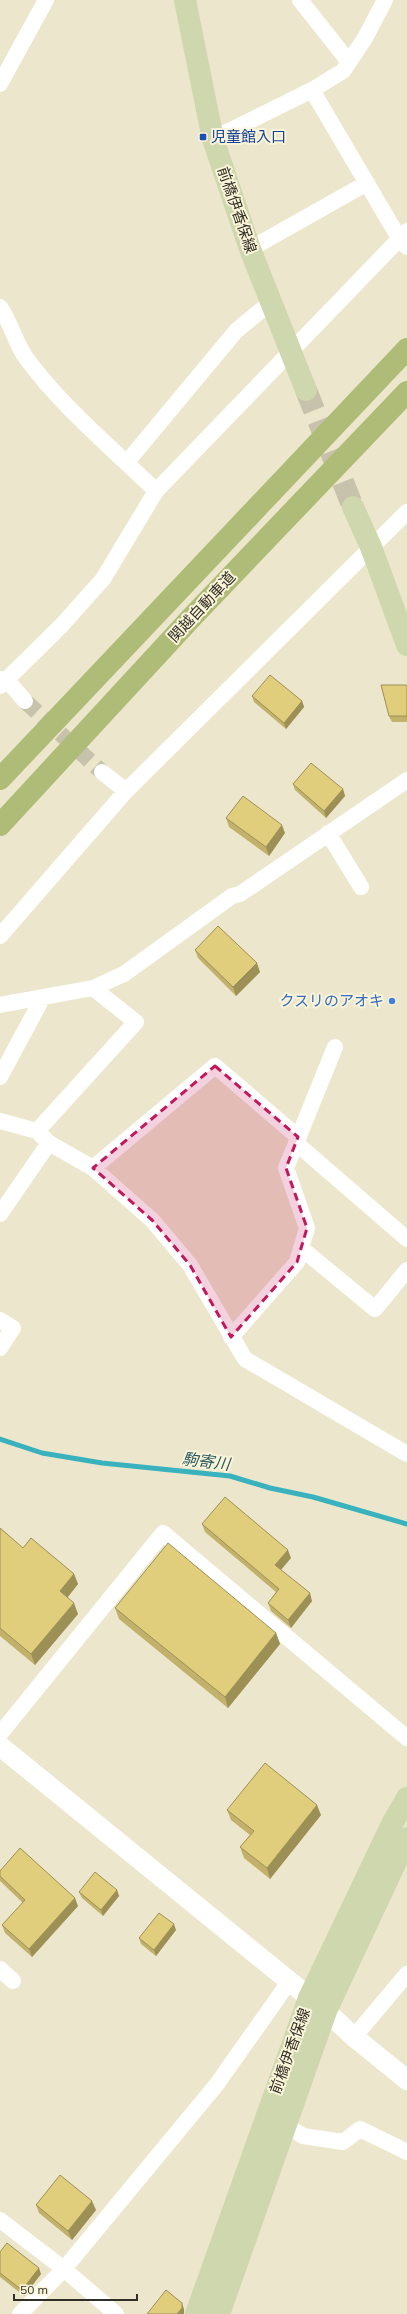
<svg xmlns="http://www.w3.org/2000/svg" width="407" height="2314" font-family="Mulish,'Noto Sans JP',sans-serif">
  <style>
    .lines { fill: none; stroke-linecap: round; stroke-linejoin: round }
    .stream { stroke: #39b2bd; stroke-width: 5 }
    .minor-tunnel { stroke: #c7c2ab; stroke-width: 16; stroke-dasharray: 16 8; stroke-linecap: butt }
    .primary-tunnel { stroke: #c7c2ab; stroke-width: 22; stroke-dasharray: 22 11; stroke-linecap: butt }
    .minor { stroke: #fff; stroke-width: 16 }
    .tertiary { stroke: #fff; stroke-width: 20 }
    .primary { stroke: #ced7ad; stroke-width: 22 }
    .motorway { stroke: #aebc77; stroke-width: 22 }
    .wall { fill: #c1b16b }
    .shaded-wall { fill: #9d9057 }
    .building { fill: #e0ce7c; stroke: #9d9057 }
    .marked { fill: #c2185b; fill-opacity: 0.2; stroke: #c2185b; stroke-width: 3; stroke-dasharray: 8 5; stroke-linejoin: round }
    .transit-dot { fill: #1a4fb4; stroke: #faf4d9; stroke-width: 1.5 }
    .shop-dot { fill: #3f7fe0; stroke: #faf4d9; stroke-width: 1.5 }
    .labels { text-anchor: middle; stroke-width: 4; stroke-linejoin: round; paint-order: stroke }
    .transit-label { font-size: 15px; fill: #164399; stroke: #faf4d9; text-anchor: start }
    .street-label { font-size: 15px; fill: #312f25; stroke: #faf4d9 }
    .shop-label { font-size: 15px; fill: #366cbe; stroke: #faf4d9; text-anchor: end }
    .water-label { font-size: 16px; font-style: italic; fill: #295a5f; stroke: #faf4d9 }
  </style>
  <rect width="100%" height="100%" fill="#ece7cc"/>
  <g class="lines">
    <!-- stream -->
    <path class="stream" d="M0,1439L42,1453L102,1463L230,1476L270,1488L313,1497L407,1524"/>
    <!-- minor-tunnel -->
    <path class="minor-tunnel" d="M25,701L102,772"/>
    <!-- primary-tunnel -->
    <path class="primary-tunnel" d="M306,390L353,507"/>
    <!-- minor -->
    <path class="minor" d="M300,0L349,62
      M0,84L46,0
      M312,90L399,238L407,247
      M213,139L312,90L343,71L365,38L385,0
      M250,249L367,183
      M0,307C11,323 15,342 26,358C63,408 112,448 156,491
      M127,462L236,331L271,302
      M0,679H6L25,701
      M0,686L61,626L103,579L156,491L407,231
      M102,772L126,791
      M328,833L361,887
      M0,936L126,791L407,512
      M0,1005L93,988L124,974L232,896L240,894L407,780
      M0,1077L42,999
      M0,1121L37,1131L49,1143L93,1168L152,1220L190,1265L245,1359L407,1454
      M37,1131L136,1022L93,988
      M296,1143L407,1239
      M93,1168L215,1066L298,1137
      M0,1214L49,1143
      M301,1248L375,1309L407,1270
      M0,1320L13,1328L0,1348
      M231,1337L297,1262L307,1228L286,1168L335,1047
      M0,1734L163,1533L407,1738
      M0,1969L13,1981
      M354,2037L407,1974
      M286,2125L303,2136L343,2142L360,2129L407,2152
      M0,2220L64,2269L217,2084L289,1982
      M20,2314L64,2269L116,2314"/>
    <!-- tertiary -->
    <path class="tertiary" d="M0,1746L326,2011L354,2037L407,2080"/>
    <!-- primary -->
    <path class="primary" d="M185,0L213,139L250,249L306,390
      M353,507L371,547L407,645
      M196,2314L309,1998L393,1822L407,1798
      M219,2314L326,2011L407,1838"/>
    <!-- motorway -->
    <path class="motorway" d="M0,779L407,349
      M0,825L193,616L407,392"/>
  </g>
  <!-- wall -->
  <path class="wall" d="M407,686V722H392L389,716Z
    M252,696L302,701L304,707L286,729L254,702Z
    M293,784L343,789L345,796L326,818L295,790Z
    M226,818L285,833L269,856L229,827Z
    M195,950L260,972L236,996L198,958Z
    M202,1524L291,1558L281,1570L312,1601L291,1628L271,1611L268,1603L276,1592L205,1532Z
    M0,1528L23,1548L74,1574L78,1584L67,1598L78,1614L35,1665L0,1636Z
    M115,1608L276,1633L280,1644L228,1708L119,1619Z
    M227,1810L321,1815L270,1879L244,1858L240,1847L250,1835L231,1820Z
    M0,1871L78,1906L32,1957L5,1933L2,1925L23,1903L0,1881Z
    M117,1890L119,1896L103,1916L82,1898L79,1892Z
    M176,1930L156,1956L141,1944L139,1938Z
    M36,2205L96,2210L72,2240L39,2213Z
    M0,2252L41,2274L24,2296L0,2277Z"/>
  <!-- shaded-wall -->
  <path class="shaded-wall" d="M302,701L304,707L286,729L284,723Z
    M343,789L345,796L326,818L324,811Z
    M282,825L285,833L269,856L266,847Z
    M257,963L260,972L236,996L233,987Z
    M288,1550L291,1558L278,1573L275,1565Z
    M74,1574L78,1584L64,1602L60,1591Z
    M310,1593L312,1601L291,1628L288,1620Z
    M74,1603L78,1614L35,1665L31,1654Z
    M276,1633L280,1644L228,1708L225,1697Z
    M317,1805L321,1815L270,1879L267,1868Z
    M117,1890L119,1896L103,1916L101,1910Z
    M75,1898L78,1906L32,1957L29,1949Z
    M174,1924L176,1930L156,1956L154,1950Z
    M92,2201L96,2210L72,2240L68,2231Z
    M39,2268L41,2274L24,2296L22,2290Z
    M182,2303L184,2309V2314H177Z"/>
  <!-- building -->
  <path class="building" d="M270,675L302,701L284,723L252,696Z
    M381,685H406L407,686V716H389Z
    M311,763L343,789L324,811L293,784Z
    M243,796L282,825L266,847L226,818Z
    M218,926L257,963L233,987L195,950Z
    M225,1497L288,1550L275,1565L310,1593L288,1620L268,1603L279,1589L202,1524Z
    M0,1528L23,1548L31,1538L74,1574L60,1591L74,1603L31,1654L0,1628Z
    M168,1543L276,1633L225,1697L115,1608Z
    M265,1763L317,1805L267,1868L240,1847L254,1831L227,1810Z
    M20,1848L75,1898L29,1949L2,1925L25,1900L0,1876V1871Z
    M95,1872L117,1890L101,1910L79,1892Z
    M159,1913L174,1924L154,1950L139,1938Z
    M60,2175L92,2201L68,2231L36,2205Z
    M7,2243L39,2268L22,2290L0,2273V2252Z
    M166,2290L182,2303V2308L177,2314H147Z"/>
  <!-- marked area -->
  <path class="marked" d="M215,1066L298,1137L286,1168L307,1228L297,1262L231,1337L190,1265L152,1220L93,1168Z"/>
  <!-- markers -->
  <rect class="transit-dot" x="199" y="133" width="8" height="8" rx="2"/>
  <circle class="shop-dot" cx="392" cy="1001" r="4"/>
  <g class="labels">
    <!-- transit labels -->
    <g class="transit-label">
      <text x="211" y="142">児童館入口</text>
    </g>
    <!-- street labels -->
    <g class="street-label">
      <text transform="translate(237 210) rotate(71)" y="5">前橋伊香保線</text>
      <text transform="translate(202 607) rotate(-47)" y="5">関越自動車道</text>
      <text transform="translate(290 2051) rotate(-70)" y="5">前橋伊香保線</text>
    </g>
    <!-- shop labels -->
    <g class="shop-label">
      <text x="384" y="1006">クスリのアオキ</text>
    </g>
    <!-- water labels -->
    <g class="water-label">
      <text transform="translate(206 1461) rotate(7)" y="6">駒寄川</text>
    </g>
  </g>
  <!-- scale -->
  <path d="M14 2294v6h123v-6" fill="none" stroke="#312f25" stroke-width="2"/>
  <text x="20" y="2294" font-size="12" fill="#312f25" stroke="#faf4d9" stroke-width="3" paint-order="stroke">50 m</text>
</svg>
